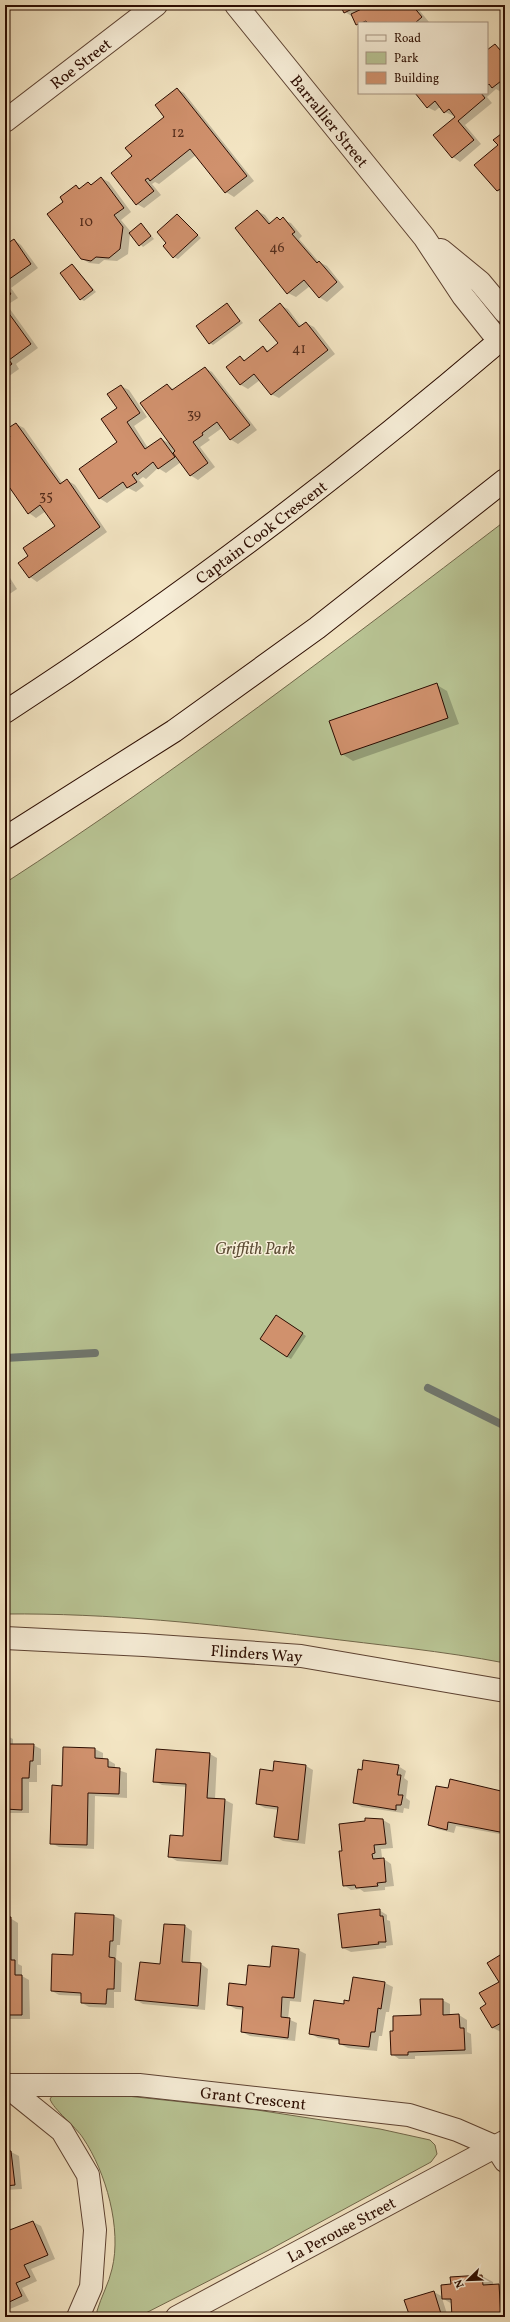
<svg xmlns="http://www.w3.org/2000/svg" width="510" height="2322" font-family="Vollkorn,serif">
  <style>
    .green { fill: #b9c595; stroke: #72684b }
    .shadow { fill: #0003; fill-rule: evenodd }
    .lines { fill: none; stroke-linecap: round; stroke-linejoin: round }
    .stream { stroke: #6f776f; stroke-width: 8 }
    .building { fill: #d0916d; stroke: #2b0c01 }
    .minor-casing { stroke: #5d4232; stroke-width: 24 }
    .tertiary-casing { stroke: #5d4232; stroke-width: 24 }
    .secondary-casing { stroke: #2b0c01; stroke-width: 24 }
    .minor { stroke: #f7eed8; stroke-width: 22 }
    .tertiary { stroke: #f7eed8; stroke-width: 22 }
    .secondary { stroke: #f7eed8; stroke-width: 22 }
    .labels { text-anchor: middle; stroke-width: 3; stroke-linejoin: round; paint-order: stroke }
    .number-label { font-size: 14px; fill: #542d1c }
    .street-label { font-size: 16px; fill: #2b0c01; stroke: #f7eed8 }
    .park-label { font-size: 16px; font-style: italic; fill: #5d4d35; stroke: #f7eed8 }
  </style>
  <rect width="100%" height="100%" fill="#f3e5c3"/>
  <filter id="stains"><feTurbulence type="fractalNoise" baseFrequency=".005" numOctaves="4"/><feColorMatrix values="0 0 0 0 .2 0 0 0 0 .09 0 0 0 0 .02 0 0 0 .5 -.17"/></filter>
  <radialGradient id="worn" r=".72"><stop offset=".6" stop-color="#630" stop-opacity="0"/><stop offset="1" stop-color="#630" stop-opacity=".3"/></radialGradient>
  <!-- green -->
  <path class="green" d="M505,521V1663C443,1651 379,1645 316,1637C212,1624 109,1613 5,1614V883C178,771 341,646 505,521Z
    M52,2096H127L257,2110L380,2129L430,2140L435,2145L437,2154L431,2162L269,2250L138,2317H97V2311C101,2297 109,2283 112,2269C122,2229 106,2172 83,2138C76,2127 53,2109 50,2099Z"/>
  <!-- shadow -->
  <path class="shadow" d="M342,5H415L429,22L359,23V26L353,17L345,12Z
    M495,45L505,52V88L501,92L496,89L487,97L492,103L465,125L481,144L460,162L453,157L456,117L445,112L440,107L435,111L427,107L416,93H487V51Z
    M177,89L184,93L254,181L234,197L226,192L196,155L159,184L155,182L152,184L161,195L144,208L137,204L133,157L166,117Z
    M505,132V195L497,190L499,145Z
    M101,178L109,182L131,212L121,220L131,232L141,224L154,239L143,247L130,233L128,254L117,261L104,260L99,264L89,263L81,258L65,202L76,186L81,189L89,183L92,185Z
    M257,211L265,215L271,223L277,218L291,223L302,236L299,239L319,262L327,266L344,287L327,302L319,297L310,286L296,297L288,293Z
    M177,215L201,238L178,259L174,257L168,243Z
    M14,240L21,245L38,268L11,288L18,298L7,305L38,348L16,364L19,369L5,379V246Z
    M73,265L96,292L84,301L81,299Z
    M227,305L243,323L213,345L210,343Z
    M280,305L288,309L301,326L306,323L314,327L335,354L279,398L271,394L260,380L248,389L241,385L228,368L241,357L246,361L263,347L269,351L279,344Z
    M205,368L212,372L257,430L238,444L230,439L222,428L208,438L210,440L200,447L215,467L198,480L190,475L181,462L166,473L158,468L146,479L143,477L139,480L144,486L136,492L128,488L107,503L99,498L119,442L121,386L129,390L147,417L134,426L148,448L161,439L173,445L167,385L175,390ZM173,446L177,451L175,452L172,447Z
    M16,424L24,428L63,484L67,480L75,485L107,532L37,582L30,577V556L56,526L46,511L36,518L29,513L5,479V439L8,440L11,438Z
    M5,570L17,589L5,597Z
    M437,685L447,691L459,724L353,761L342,754Z
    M280,1318L306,1336L291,1359L287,1357Z
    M5,1735L13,1739V1745H33L41,1749V1765H37V1782H29V1813H5Z
    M64,1748L95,1749L103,1753V1759L108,1760L115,1764V1769L127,1773V1798L95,1796L94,1849L59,1847L51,1843L63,1787Z
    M210,1754L217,1758L215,1799L225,1800L233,1804L228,1865L177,1861L170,1857L184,1837L187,1787L162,1785L155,1781Z
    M306,1766L313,1770L305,1844L283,1841L275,1837L279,1810L265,1808L257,1804L274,1772Z
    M398,1766L406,1771L404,1778L408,1781L406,1798L410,1801L409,1809L404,1808L403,1813L362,1807L355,1803Z
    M451,1780L505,1794V1835L456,1826L454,1833L437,1829L429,1825L449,1790Z
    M383,1820L390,1824L393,1848L381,1849L382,1857L380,1860L384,1859L391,1864L394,1886L385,1887V1890L364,1892L360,1889L351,1890L344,1885L343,1852Z
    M379,1910L387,1915V1920L390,1921L393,1945L386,1946V1948L351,1952L343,1948Z
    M76,1914L114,1916L122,1920L120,1945H117L116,1959L122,1963L121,1992H114V2008L89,2007L82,2003V1996L59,1995L52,1991L74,1956Z
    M5,1918H10L18,1923V1964L22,1966V1976L29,1980L30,2019H5Z
    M185,1926L192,1931L190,1963L201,1964L208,1969L205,2010L143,2004L136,2000Z
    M298,1950L306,1954L301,2002L290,2001L288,2019L297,2023L295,2041L250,2036L242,2032L244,2010L236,2009L228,2005L271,1968Z
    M505,1953V2029L501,2032L493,2028L482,2008L487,2005L500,1982Z
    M354,1978L385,1983L393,1987L389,2012H386L382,2036H379L377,2051L348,2048L340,2044V2041L318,2038L310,2033L350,2002Z
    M442,2000L450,2004V2015H459L467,2020V2032L471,2034L472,2054L415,2056V2059H399L392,2054L422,2016Z
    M5,2152H11L19,2156L22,2189L5,2190Z
    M33,2222L41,2226L55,2259L31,2269L37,2281L22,2288L29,2301L5,2311V2231Z
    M482,2276L493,2282V2285H499L505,2288V2317H453L452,2304L442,2298L448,2317H411L434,2292L443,2297L452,2285Z"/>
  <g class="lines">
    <!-- stream -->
    <path class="stream" d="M5,1358L95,1353
      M428,1388L505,1426"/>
  </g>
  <!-- building -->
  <path class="building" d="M340,5H360L344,13Z
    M370,5H412L422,17L415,23H368L366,21L356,25L351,14Z
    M495,44L505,56V78L492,88L489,84L487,86V50Z
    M177,88L247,176L225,193L190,149L150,181L148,178L145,180L154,191L136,205L111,173L132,156L125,148L164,117L155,105Z
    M415,93H481L485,98L458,121L474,140L452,158L433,135L455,117L449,109L444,113L435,101L427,108Z
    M505,131V186L497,191L474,165L498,145L493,140Z
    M101,177L124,208L114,215L123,227L120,249L109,258L96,257L91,261L81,259L47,214L63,202L60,197L76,185L79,189L88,182L91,185Z
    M257,210L269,224L277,217L280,220L283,217L295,232L292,234L317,263L319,261L337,282L319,298L304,280L287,294L235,228Z
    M177,214L198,235L173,258L163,246L166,243L157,232Z
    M141,223L151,236L139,246L129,233Z
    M14,239L31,264L5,282V245Z
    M72,264L93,290L80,300L60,273Z
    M5,286L11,294L5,297Z
    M227,303L240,321L209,344L196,326Z
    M280,303L299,327L306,322L328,350L271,395L254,374L240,385L226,367L240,356L244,361L263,346L267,352L278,343L259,320Z
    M5,308L31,344L9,360L12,364L5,369Z
    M205,367L250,425L230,440L217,422L202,433L203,435L193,442L208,463L190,476L173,453L175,451L140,403L167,384L172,390Z
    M121,385L140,413L127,422L145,449L161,438L175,457L158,469L153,462L137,475L136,472L132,475L137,482L127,488L123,482L99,499L79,469L117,442L101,419L117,408L107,394Z
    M16,423L60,484L67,479L100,527L29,578L18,563L28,556L23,548L55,526L40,505L28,514L5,481V439L6,440L10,437L5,430Z
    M5,577L10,584L5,588Z
    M437,683L448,718L341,755L329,721Z
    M276,1315L303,1333L287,1357L260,1339Z
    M5,1734L6,1744H34L33,1761H30L29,1778H22V1810L5,1809Z
    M63,1747L95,1748V1758L108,1759V1767L120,1768L119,1794L88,1793L87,1845L50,1844L52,1785L62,1786Z
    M156,1749L210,1753L207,1798L225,1799L221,1861L168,1857L170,1835L183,1836L186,1784L153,1782Z
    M363,1760L399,1765L397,1775H401L398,1795H403L401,1805H396V1810L353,1803L358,1769L362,1770Z
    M274,1761L306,1765L298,1840L274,1837L278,1807L256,1804L260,1769L273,1771Z
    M450,1779L501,1791V1796H505V1833L448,1822L447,1830L428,1825L436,1786L448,1788Z
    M365,1818L383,1819L386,1844L374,1845L375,1853L372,1854L373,1859L384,1858L386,1882L377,1883L378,1886L356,1888L355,1885L343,1886L339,1851H342L339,1824L365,1821Z
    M380,1909V1916H383L386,1942H378L379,1944L342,1948L338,1914Z
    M75,1913L114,1915L113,1941H110L109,1957L115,1958L114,1989H107L106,2004L81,2003V1993L51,1991L52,1954L73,1955Z
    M5,1917H11V1960H15V1975H22V2015H5Z
    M164,1924L185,1925L182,1962L201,1963L198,2006L135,2000L140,1962L160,1964Z
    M272,1946L299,1949L294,1998L282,1997L281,2017L290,2018L288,2038L241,2032L243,2007L227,2005L229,1983L246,1985L248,1965L270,1967Z
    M505,1952V2021L492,2028L480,2008L486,2004L479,1993L499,1982L487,1963Z
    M353,1977L385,1982L381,2009L378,2008L375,2032H371L369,2047L339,2044V2039L309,2034L314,2000L344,2004V2000L349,2001Z
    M420,1999H443V2015L459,2014L460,2028H464L465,2050L408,2052V2055H391L390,2031H393V2016L421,2015Z
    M5,2151H11L15,2185L5,2186Z
    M33,2221L48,2255L24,2265L30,2277L16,2283L22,2296L5,2304V2228L7,2231Z
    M482,2275L483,2285L499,2284L501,2317H452L451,2299H442L441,2285L451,2284L450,2277Z
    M434,2291L442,2317H410L404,2300Z"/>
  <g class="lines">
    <defs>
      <g id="minor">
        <path id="s1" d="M236,5L424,237L463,296L499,341"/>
        <path id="s2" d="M5,121L156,5"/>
        <path d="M441,250L480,282L505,312"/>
        <path id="s3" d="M5,2085H139L409,2115L457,2130L496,2147L505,2161"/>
        <path d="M5,2085L62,2131L88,2175L95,2230L91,2287L78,2317"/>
        <path id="s4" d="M177,2317L504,2142"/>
      </g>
      <g id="tertiary">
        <path id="s5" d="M5,1638L144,1645L301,1656L505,1691"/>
      </g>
      <g id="secondary">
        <path id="s6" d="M5,712C180,599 347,471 505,336"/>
        <path d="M5,838L174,731L317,628L505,480"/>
      </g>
    </defs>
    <!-- minor casing -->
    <use href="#minor" class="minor-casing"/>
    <!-- tertiary casing -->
    <use href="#tertiary" class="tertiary-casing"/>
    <!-- secondary casing -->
    <use href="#secondary" class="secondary-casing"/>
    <!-- minor -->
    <use href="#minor" class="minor"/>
    <!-- tertiary -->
    <use href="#tertiary" class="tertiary"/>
    <!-- secondary -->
    <use href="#secondary" class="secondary"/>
  </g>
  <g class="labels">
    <!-- number labels -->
    <g class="number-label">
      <text x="178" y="137">12</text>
      <text x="86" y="226">10</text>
      <text x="277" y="252">46</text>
      <text x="299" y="353">41</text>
      <text x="194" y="418">39</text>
      <text x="46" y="500">35</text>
    </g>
    <!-- street labels -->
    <g class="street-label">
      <text dy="6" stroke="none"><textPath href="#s2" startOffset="95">Roe Street</textPath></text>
      <text dy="6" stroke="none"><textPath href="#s1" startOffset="149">Barrallier Street</textPath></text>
      <text dy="6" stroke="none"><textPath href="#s6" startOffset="313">Captain Cook Crescent</textPath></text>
      <text dy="6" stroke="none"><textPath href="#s5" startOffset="252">Flinders Way</textPath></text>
      <text dy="6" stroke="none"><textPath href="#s3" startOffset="249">Grant Crescent</textPath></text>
      <text dy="6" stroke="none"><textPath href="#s4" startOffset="186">La Perouse Street</textPath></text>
    </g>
    <!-- park labels -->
    <g class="park-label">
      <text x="255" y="1254">Griffith Park</text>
    </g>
  </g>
  <!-- margin -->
  <rect width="510" height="2322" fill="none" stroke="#f3e5c3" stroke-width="20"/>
  <rect x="6" y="6" width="498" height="2310" fill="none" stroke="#2b0c01" stroke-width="2"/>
  <rect x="10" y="10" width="490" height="2302" fill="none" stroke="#2b0c01"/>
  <!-- legend -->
  <rect x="358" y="22" width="130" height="72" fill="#f7eed8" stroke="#a59482"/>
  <rect x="366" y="35" width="20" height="6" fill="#f7eed8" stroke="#a59482"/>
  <text x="394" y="42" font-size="12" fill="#2b0c01">Road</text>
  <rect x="366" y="52" width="20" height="12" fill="#b9c595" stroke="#a59482"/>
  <text x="394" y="62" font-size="12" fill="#2b0c01">Park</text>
  <rect x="366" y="72" width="20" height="12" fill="#d0916d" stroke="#a59482"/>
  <text x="394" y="82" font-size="12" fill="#2b0c01">Building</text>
  <!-- north arrow -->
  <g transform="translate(468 2280) rotate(247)" stroke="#f7eed8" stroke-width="3" paint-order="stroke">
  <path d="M0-3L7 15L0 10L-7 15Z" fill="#2b0c01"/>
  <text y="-6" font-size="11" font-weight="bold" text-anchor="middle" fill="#2b0c01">N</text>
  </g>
  <rect width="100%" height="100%" filter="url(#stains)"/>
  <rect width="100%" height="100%" fill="url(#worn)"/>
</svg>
